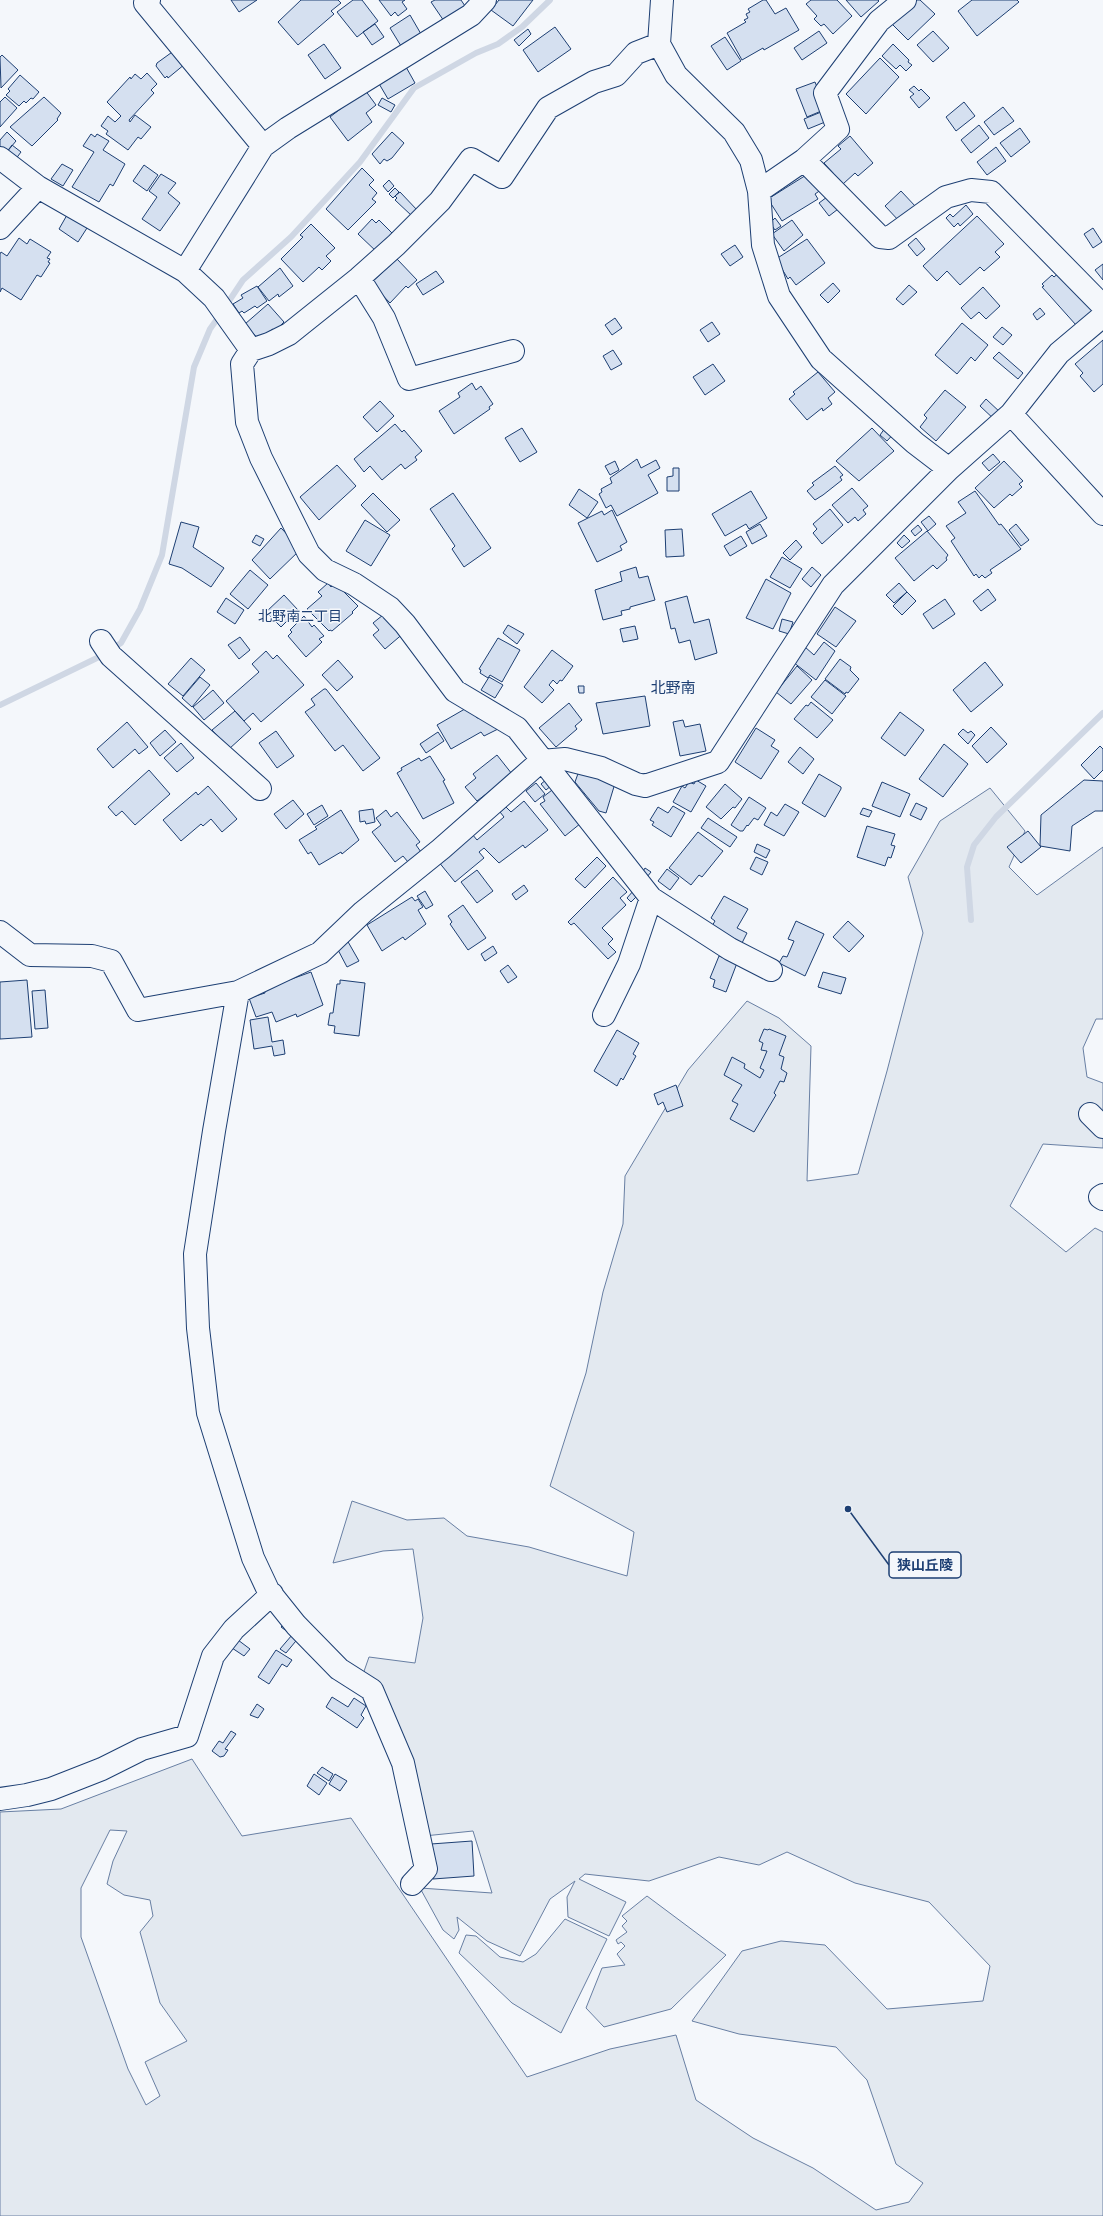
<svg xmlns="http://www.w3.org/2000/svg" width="1103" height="2216" font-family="Helvetica,'Noto Sans JP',sans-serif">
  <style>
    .green { fill: #e3e9f0; stroke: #687fa3; fill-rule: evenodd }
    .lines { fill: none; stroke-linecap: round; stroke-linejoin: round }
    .stream { stroke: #cfd7e4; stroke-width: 6 }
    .building { fill: #d5e0f0; stroke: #1d3f73 }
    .minor-casing { stroke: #1d3f73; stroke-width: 24 }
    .minor { stroke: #f4f7fb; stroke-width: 22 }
    .labels { text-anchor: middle; stroke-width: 3; stroke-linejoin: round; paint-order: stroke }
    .neighbourhood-label { font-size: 14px; fill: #1d3f73; stroke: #f4f7fb }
    .quarter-label { font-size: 15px; fill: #1d3f73; stroke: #f4f7fb }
    .leader { fill: none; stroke: #1d3f73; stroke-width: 1.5 }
    .callout-dot { fill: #1d3f73; stroke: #f4f7fb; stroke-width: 1.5 }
    .callout { fill: #f4f7fb; stroke: #1d3f73; stroke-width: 1.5 }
    .callout-label { font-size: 14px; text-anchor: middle; font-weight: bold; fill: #1d3f73 }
  </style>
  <rect width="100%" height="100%" fill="#f4f7fb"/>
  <!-- green -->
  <path class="green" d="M990,788L1025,831L1009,867L1037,895L1103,847V1019H1096L1083,1048L1087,1077L1103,1083V1148L1043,1144L1010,1206L1066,1252L1095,1228L1103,1232V2216H0V1812L61,1809L192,1759L242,1836L351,1818L527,2077L610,2049L676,2035L696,2100L753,2138L813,2168L876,2210L909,2202L923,2183L896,2164L867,2080L836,2047L739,2034L692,2021L742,1951L781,1941L825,1945L887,2009L983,2001L990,1966L929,1902L855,1883L787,1852L759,1865L719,1857L649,1881L585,1874L579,1879L626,1902L609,1936L568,1917L567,1897L575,1881L550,1899L520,1956L487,1941L457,1917L459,1930L454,1939L443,1930L420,1888L492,1893L473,1831L424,1836L362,1677L369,1657L415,1663L423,1618L413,1549L383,1551L333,1563L352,1501L407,1520L444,1518L467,1536L529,1547L627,1576L634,1532L550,1486L586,1373L603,1292L623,1224L625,1176L688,1070L747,1001L779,1018L811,1046L807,1181L858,1174L887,1071L923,933L908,877L940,821ZM110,1830L127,1831L113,1861L107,1884L124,1895L150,1900L153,1916L140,1932L160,2003L187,2041L145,2062L160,2096L146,2105L128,2069L81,1937V1888Z
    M647,1896L726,1955L671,2009L604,2027L586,2008L602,1968L625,1965L617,1954L625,1946L621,1942L618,1944L616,1940L627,1932L622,1926L627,1921L622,1916Z
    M565,1919L607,1939L561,2033L512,2003L459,1953L466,1935L476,1936L500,1957L523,1962L536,1954Z"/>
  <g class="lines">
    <!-- stream -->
    <path class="stream" d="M225,307L243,280L291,237L360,162L414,88L476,53L498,44L522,27L550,0
      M0,705L99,657L121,643L140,609L162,555L194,367L210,329L220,315
      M971,920L967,867L974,845L996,817L1103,713"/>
  </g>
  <!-- building -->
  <path class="building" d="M231,0H257L239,12Z
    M301,0H338L341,3L331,11L334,14L298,45L278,22Z
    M353,0H362L378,21L357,37L337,12Z
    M379,0H405L402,2L407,9L398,16L395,12L391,16Z
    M435,0H461L467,9L446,24L431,2Z
    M499,0H533L513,26L491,10Z
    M763,0H766L775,14L786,8L799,30L764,50L763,48L742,60L727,33L746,22L744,20L748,18L746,14L750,12L748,9Z
    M811,0H837L852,16L833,34L824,24L821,26L814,19L817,16L806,4Z
    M846,0H878L879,1L861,17Z
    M915,0H920L935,14L908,40L891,23Z
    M972,0H1017L1019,2L977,36L958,11Z
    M410,15L421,34L401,46L390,28Z
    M375,24L384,37L372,45L363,32Z
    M555,27L571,49L538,72L523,50Z
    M528,29L531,34L519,46L514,40Z
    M819,31L827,43L802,60L794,48Z
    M933,31L949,48L933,62L917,45Z
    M725,37L741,61L727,70L711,46Z
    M324,44L341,68L325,79L308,55Z
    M893,44L909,60L908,62L912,65L906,71L900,65L896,69L882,56Z
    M175,50L185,64L168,78L167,76L165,78L156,66L157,63Z
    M2,55L18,70L1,88L0,57Z
    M880,58L899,77L866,114L846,94Z
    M406,67L415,83L388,99L378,82Z
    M147,73L157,84L151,90L154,93L129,120L130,122L135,115L151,127L141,139L138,137L128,150L106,134L108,131L101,126L108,116L115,122L121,116L107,102L130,77L131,79L135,74L141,79Z
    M20,75L39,92L33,99L31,98L26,103L24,101L19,106L6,95L10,91L8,89Z
    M815,82L826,109L807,117L796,89Z
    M914,86L919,91L921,89L930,98L919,108L910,97L914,94L909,90Z
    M365,90L376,105L366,113L372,122L348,141L330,117Z
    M5,97L17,108L0,127V102Z
    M44,97L61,113L57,119L58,120L32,146L10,127Z
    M382,98L395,105L391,112L378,105Z
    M964,102L975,116L956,131L946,117Z
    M1003,107L1014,121L994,135L984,122Z
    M826,110L830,120L808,129L804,119Z
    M979,125L989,138L971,153L961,140Z
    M1020,128L1030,142L1011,157L1000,143Z
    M7,132L16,141L6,153L0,148V140Z
    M392,132L404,143L392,158L387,161L384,159L380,164L372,154Z
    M91,134L95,137L97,134L109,141L103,150L125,164L113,186L110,184L99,202L72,187L94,152L83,146Z
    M850,136L873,163L858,176L855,173L843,184L824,163L841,149L838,146Z
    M12,145L21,152L15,160L6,153Z
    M996,147L1006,161L987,175L977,162Z
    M62,164L73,170L63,186L51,179Z
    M144,165L158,175L147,191L133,181Z
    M362,168L374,180L369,185L377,193L372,199L376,202L348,230L326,209Z
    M811,172L825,187L815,194L818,199L782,221L768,199Z
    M161,174L176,183L168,193L180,203L160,231L142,219L157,197L149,191Z
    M389,180L394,186L388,192L383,186Z
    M395,188L399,192L393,198L389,194Z
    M901,191L916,207L900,222L885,206Z
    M400,192L418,211L412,216L395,200L397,198L395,196Z
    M831,194L842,206L829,216L819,203Z
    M966,205L973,214L960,226L958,223L954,227L946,218L950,214L953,217Z
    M67,215L87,228L78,242L59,229Z
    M977,216L1004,244L995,252L1000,257L984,271L980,267L960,285L947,271L937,281L923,266Z
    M775,218L781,226L775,230L770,223Z
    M372,219L376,223L379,220L394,235L378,253L358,234Z
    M792,220L803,235L784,251L772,234Z
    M311,224L335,248L326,256L331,261L322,270L319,267L303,282L281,259L303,237L300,235Z
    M1093,228L1102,242L1093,248L1084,234Z
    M19,238L27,244L30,239L51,252L47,258L50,259L48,262L50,263L41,277L37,275L21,300L2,288L0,292V254L1,252L7,256Z
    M916,238L925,249L917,256L908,245Z
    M807,239L825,263L796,285L790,277L788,279L776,259Z
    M735,245L743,257L730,266L721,254Z
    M397,259L417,280L408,288L406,286L390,303L371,283Z
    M1103,264V280L1095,270Z
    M280,268L293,286L279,297L278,294L269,301L258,287Z
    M436,271L444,282L423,295L416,284Z
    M1061,271L1093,311L1076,325L1042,287L1044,286L1042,284L1052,275L1054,277Z
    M833,283L840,291L828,303L820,295Z
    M909,285L917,292L903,305L896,299Z
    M257,286L267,301L257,308L255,306L244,313L242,311L239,313L233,304L243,298L241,295Z
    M983,287L1000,306L986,319L979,312L971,319L961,308Z
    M268,304L284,322L275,331L273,329L258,339L245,324Z
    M1040,308L1045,314L1037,320L1033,314Z
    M615,318L622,328L612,335L605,325Z
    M712,322L720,334L708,342L700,330Z
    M962,323L988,345L975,361L971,357L957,374L935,355Z
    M1002,327L1012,335L1003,345L993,337Z
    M1103,340V384L1094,392L1080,376L1083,373L1075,364Z
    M613,350L622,364L611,370L603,356Z
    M999,352L1023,373L1018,379L993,358Z
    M713,364L725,381L705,395L693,377Z
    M818,372L835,392L828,398L832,404L823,411L822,408L807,420L789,399L795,394L793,392Z
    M472,383L476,390L481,386L493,404L489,407L490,409L454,434L439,411L460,397L458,393Z
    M945,390L966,407L936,441L920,427L927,418L924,415Z
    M986,399L1002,414L996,421L980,406Z
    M380,401L394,416L377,432L363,417Z
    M395,424L402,432L404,430L422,451L415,457L417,460L405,469L401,464L382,480L370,466L364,472L354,459Z
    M888,424L896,431L887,441L880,435Z
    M522,428L537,452L520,462L505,438Z
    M872,428L894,451L859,481L836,461Z
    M993,454L1000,462L989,471L982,463Z
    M637,459L641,468L656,460L660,468L648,475L658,493L617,516L611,505L606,508L599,494L602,492L601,489L612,483L610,478Z
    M615,461L619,470L610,475L605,466Z
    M1004,461L1023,481L1019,484L1022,487L1012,496L1010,494L994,508L975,488Z
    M337,465L356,486L319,520L300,497Z
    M835,466L843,475L840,477L842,480L823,495L815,500L807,491L814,485L812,483Z
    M673,468H679V491H667V477L673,476Z
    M852,488L868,506L863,510L866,514L858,521L855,517L848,523L832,505Z
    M579,489L598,502L587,518L569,505Z
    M751,491L767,518L749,529L746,524L725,536L712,514Z
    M975,491L999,525L1001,524L1021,549L990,570L992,573L985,578L982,575L979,578L976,574L974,576L951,541L955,538L946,526L966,513L958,502Z
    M373,493L400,520L387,532L361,505Z
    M453,493L491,548L464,567L452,549L455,546L430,509Z
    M830,509L843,525L822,544L813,533L817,529L813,524Z
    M612,510L627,542L620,546L622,550L597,562L578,523L602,511L604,515Z
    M929,516L936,524L928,531L921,522Z
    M365,520L390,535L371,566L346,551Z
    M181,522L199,527L193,547L224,568L211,587L182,568L169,564Z
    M760,524L767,536L752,544L746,532Z
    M1016,524L1029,540L1021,546L1009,530Z
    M918,525L922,530L915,536L911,531Z
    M281,528L301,549L270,579L252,560Z
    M682,529L684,556L666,557L665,530Z
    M927,531L948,555L946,558L947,560L937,569L933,565L914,581L895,558Z
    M256,535L264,539L260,546L252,542Z
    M904,535L910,541L902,548L897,543Z
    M741,536L747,546L730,556L724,546Z
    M796,540L802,547L790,560L783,553Z
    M782,557L802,569L790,588L770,577Z
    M636,567L639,578L648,576L655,600L630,607V609L621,611L622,615L603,620L595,590L622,581L620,572Z
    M812,567L821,575L811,587L802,579Z
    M250,570L268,585L248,609L230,594Z
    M766,579L791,593L773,629L746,618Z
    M328,583L331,587L335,583L358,606L352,612L353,613L332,631L330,630L329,631L307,609L322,596L318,592Z
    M899,583L907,592L894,603L886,595Z
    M988,589L996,600L981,611L973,601Z
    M907,592L916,601L902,615L893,606Z
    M284,595L298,610L281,627L266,612Z
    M687,596L694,623L709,619L717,653L695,660L690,640L679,643L675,628L671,629L665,602Z
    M226,598L244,610L235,624L217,612Z
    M945,599L955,614L933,629L923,614Z
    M835,607L856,621L836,647L817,634Z
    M388,611L405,632L385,649L373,635L379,630L373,623Z
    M304,616L312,627L314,625L324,636L319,639L322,642L306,657L288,636L292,632L290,630Z
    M782,619L793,622L789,634L779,631Z
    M508,625L524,634L517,644L503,633Z
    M635,626L638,639L623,642L620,629Z
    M240,637L250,650L239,659L228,645Z
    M498,638L520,650L502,682L490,675L488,678L480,673L481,670L479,669Z
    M824,642L835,651L816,680L793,662L805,647L814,655Z
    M552,650L573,666L562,681L560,680L557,684L553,680L549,685L554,690L542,703L524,687Z
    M266,651L273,659L277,655L304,685L261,722L253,713L244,721L226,701L259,672L252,664Z
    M191,658L205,670L183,696L168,684Z
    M840,659L851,667L850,670L859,679L848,693L846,692L845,694L825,679Z
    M338,660L353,677L337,691L322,675Z
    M985,662L1003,685L971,712L953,690Z
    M797,666L812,680L791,704L776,692Z
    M200,677L210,685L192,707L182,698Z
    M489,677L503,685L495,698L481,690Z
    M825,680L846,696L832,714L811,697Z
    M578,686H584V693H579Z
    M324,689H326L380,758L363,771L343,745L335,751L305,712L315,705L311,699Z
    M213,690L224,703L204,720L193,707Z
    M645,696L650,726L603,734L596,703Z
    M811,702L833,720L817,738L794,719L806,705L808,706Z
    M569,703L582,720L575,726L577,729L556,747L539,728Z
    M470,706L477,718L488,715L500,728L484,736L481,732L451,749L437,725Z
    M235,711L251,729L229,749L212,730Z
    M900,712L924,730L905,756L881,738Z
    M683,720L685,727L700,724L706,751L680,756L673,722Z
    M127,722L148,747L139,754L135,749L113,768L97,749Z
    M991,727L1007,744L987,763L972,746Z
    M756,728L775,740L771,746L779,751L761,779L735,762Z
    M963,729L968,733L971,731L975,735L968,744L958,734Z
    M165,730L176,742L160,756L150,743Z
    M276,731L294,756L277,768L259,743Z
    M438,732L444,741L426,753L420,744Z
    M181,743L194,758L177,772L164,758Z
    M944,744L968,764L943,797L919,779Z
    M1100,746L1103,749V770L1094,779L1081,765Z
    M800,747L814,759L803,774L788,762Z
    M497,755L512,774L477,801L465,787L476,778L473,774Z
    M430,756L445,780L443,781L454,803L423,819L397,773L402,770L401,768L419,758L421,761Z
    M580,768L616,780L606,813L599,811L575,782Z
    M149,770L170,794L135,825L122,811L116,816L108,807Z
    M819,774L841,787V789L825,817L802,803Z
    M547,779L552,785L546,790L541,784Z
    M696,780L706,786L691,812L673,802L682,786L685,788L689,782L694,784Z
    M1084,780L1103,781V811H1095L1072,826L1070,851L1040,846L1041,815Z
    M882,782L910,794L900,817L872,806Z
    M536,783L545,794L535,802L526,791Z
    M725,784L742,799L735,808L733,807L721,819L706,807Z
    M208,786L237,819L222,832L211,819L203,826L201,824L181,841L163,820L196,792L198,795Z
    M556,787L586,819L565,836L540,804L545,801L543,797Z
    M749,797L766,808L758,820L754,818L748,826L747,825L743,831H740L731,825Z
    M293,800L304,814L286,829L274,814Z
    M524,801L548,830L525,848L523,845L499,863L484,848L479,852L484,858L455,882L438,861L472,834L477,840L504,817L500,812L506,807L511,812Z
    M916,803L927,808L921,820L910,815Z
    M785,804L799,812L784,836L764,825L771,812L777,816Z
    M322,805L328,816L314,825L307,814Z
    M673,806L685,813L671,837L652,825L654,822L650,820L658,807L668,813Z
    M863,808L872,811L869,817L860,814Z
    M373,809L375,822L366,824L365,821L360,822L359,811Z
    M341,810L359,840L342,854L341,852L319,865L311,852L308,854L299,840L317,829L315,827Z
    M386,810L391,817L397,812L420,842L416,845L421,852L408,862L403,856L395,862L372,832L381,825L376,818Z
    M708,818L737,837L730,847L701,828Z
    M867,826L895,834L891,845L895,846L891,858L888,857L885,866L857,857Z
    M1028,831L1041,847L1021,863L1007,847Z
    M698,832L723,851L702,877L699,875L691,885L669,868Z
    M757,844L770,850L766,858L754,852Z
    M597,857L606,866L585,888L575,879Z
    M756,857L768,862L762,875L750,869Z
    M645,868L651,872L647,877L642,873Z
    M667,869L679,878L670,890L658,881Z
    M477,870L493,891L477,903L461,882Z
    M613,877L627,892L620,898L626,905L602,928L613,939L608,944L616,952L608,959L574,923L571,925L568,922Z
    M524,885L528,891L516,900L512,894Z
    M634,890L639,894L631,902L627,898Z
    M425,891L433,905L426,909L417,896Z
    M724,896L748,909L737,928L747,933L742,943L712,926L715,921L711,918Z
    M412,897L415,901L418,899L423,907L418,910L426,924L405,940L403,937L382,951L367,925Z
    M463,905L486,938L468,950L450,924L452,922L448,916Z
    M796,921L824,934L805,976L779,963L783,956L787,957L794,941L788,939Z
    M848,921L864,936L849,952L833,937Z
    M347,940L359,961L347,967L337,948Z
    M493,946L497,953L485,961L481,954Z
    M719,956L737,963L726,992L713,987L715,980L710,978Z
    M508,965L517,977L508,983L500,971Z
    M311,972L323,1005L297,1017L296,1014L276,1022L272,1012L256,1017L249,998L265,993L264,989Z
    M823,972L846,978L841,994L818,987Z
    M27,980L32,1037L0,1039V982Z
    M340,980L365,983L359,1036L334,1033L335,1026L328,1025L330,1013H333L337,984H340Z
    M45,990L48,1028L35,1029L32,991Z
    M268,1017L272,1042L283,1040L285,1054L274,1056L272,1046L254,1049L250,1020Z
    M764,1029L768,1030L769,1029L786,1036L779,1055L784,1057L781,1069L787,1073L784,1082L780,1081L774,1093L776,1095L754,1132L730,1119L738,1104L732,1101L742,1085L724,1075L732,1057L745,1064L744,1068L760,1078L764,1070L760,1068L767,1051L761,1050L763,1043L759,1041Z
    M617,1030L639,1043L633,1054L636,1056L623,1080L621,1078L617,1086L594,1071Z
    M676,1085L683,1106L667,1112L663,1102L658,1105L654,1094Z
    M285,1623L300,1636L286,1653L280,1649L292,1635L281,1627Z
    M238,1640L250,1649L244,1656L232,1648Z
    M276,1650L292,1660L287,1667L282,1664L269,1684L258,1677Z
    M332,1697L348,1707L354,1698L366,1706L361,1715L364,1718L357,1728L326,1707Z
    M257,1704L264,1709L258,1718L250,1715Z
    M231,1731L236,1734L225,1749L228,1750L224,1756L220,1757L212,1751L219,1741L223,1743Z
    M322,1767L333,1774L329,1781L317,1773Z
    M314,1774L327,1783L319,1795L307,1786Z
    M335,1774L347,1781L340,1791L329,1784Z
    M472,1841L474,1876L433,1879L431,1844Z"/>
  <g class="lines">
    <defs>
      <path id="minor" d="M149,0L145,3L263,146
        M662,0L659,44L676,75L734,132L751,160L759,191L763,245L779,296L821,359L915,443L949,469
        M659,44L636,53L616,75L594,82L548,108L502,177L471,159L440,201L396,245L359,278L289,334L269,344L251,350L242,364L247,422L261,458L309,554L325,570L354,584L390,608L405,624L455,691L517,728L651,898L730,949L771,970
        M0,158L38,187L185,271L214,298L251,350
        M804,160L880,237L889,238L946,197L971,190L991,192L1103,306
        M759,191L804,160L838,129L825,93L879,21L905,0
        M0,228L38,187
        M185,271L263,146L288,128L471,15L485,0
        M359,278L384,318L409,379L513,351
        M1011,414L1103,514
        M101,641L111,656L260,789
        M0,932L30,955L92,956L111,961L138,1010L238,992L320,953L363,912L441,849L541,761L565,759L601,768L636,784L645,786L718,762L833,585L949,469L1011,414L1059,353L1103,316
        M238,992L214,1131L195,1254L198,1328L208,1413L253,1558L268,1590L296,1625L339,1669L372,1690L403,1763L426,1869L412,1884
        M604,1015L629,964L651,898
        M1090,1114L1103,1127
        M1103,1195L1100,1197L1103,1199
        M0,1799L27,1795L51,1789L102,1769L142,1749L187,1736L213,1656L234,1629L272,1594"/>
    </defs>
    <!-- minor casing -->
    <use href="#minor" class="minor-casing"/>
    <!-- minor -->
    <use href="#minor" class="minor"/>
  </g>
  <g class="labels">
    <!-- neighbourhood labels -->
    <g class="neighbourhood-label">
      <text x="300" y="621">北野南二丁目</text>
    </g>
    <!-- quarter labels -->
    <g class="quarter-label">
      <text x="673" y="693">北野南</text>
    </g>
  </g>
  <!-- callouts -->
  <path class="leader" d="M848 1509L889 1565"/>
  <circle class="callout-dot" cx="848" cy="1509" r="4"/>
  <rect class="callout" x="889" y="1552" width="72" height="26" rx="4"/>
  <g class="callout-label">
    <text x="925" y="1570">狭山丘陵</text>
  </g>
</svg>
